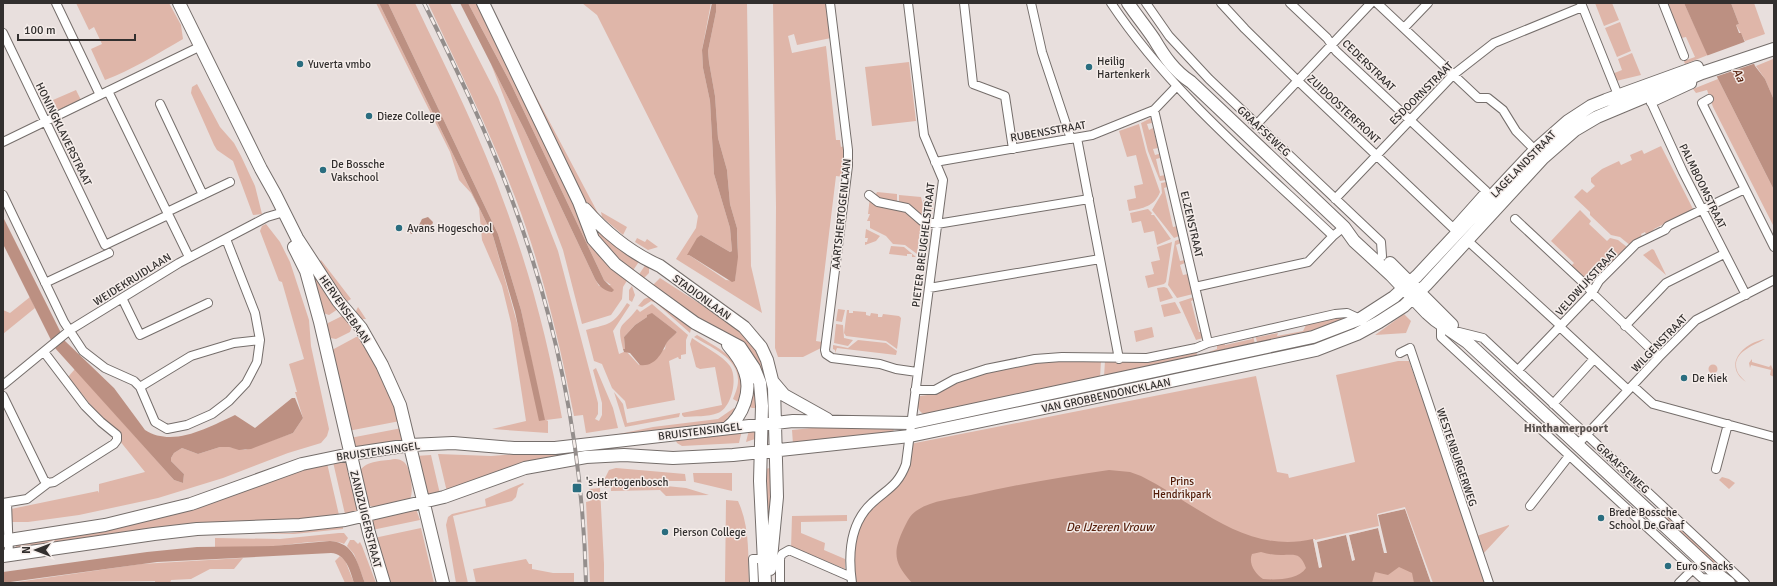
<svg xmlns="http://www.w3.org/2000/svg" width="1777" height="586" font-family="Signika,sans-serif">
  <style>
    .green { fill: #dfb6a9 }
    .water { fill: #bc9082; fill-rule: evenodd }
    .pier { fill: #e8dfdd }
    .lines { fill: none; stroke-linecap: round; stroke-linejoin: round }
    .street-casing { stroke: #756e6b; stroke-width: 10 }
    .secondary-casing { stroke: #756e6b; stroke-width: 14 }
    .street { stroke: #fff; stroke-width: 8 }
    .secondary { stroke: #fff; stroke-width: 12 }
    .rail-casing { stroke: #948e8c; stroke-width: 4 }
    .rail { stroke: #f5edea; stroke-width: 2.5; stroke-dasharray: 8; stroke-linecap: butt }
    .poi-dot { fill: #2a6d7f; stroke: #f5edea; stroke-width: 1.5 }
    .labels { text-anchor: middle; stroke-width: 3; stroke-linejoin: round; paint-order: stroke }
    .poi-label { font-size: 11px; fill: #322f2e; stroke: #f5edea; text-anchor: start }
    .street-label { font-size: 11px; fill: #322f2e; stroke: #f5edea }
    .park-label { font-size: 11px; fill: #511a06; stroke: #f5edea }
    .water-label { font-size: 12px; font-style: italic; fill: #551e0a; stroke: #f5edea }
    .neighbourhood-label { font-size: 12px; font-weight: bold; fill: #5a5350; stroke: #f5edea }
  </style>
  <rect width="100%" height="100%" fill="#e8dfdd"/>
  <!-- green -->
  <path class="green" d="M76,3H169L181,25L183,39C157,54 132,70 105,80L91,49L102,44L94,27L89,30Z
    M376,3H379L493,236L544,420L521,310L498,234L388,3H415C447,70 481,137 506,208C531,276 549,346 562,418L546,420L548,421V433L492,429L526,421L511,323L502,286L482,240L479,208L471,193L459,180L450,152Z
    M428,3H450L498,97L558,251L598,403V414L595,419L599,421L602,415V403L593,370L596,368L613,408L618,428L586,433L583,415L574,416C560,344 543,272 517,202C491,134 459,69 428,3Z
    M468,3H478L594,246L628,279L623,287L622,299L611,315L582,324L563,250L491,64L524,129L595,279L599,286L611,285L604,280L511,84Z
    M582,3H711L702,50L703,68L710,101L714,174L730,228L732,251L730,252L701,235L689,255L726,280L735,281L738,248L737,228L730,204L727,170L718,138L715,96L709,62L708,51L716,12V3H747L751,266L762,313L676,259L696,228L698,216L597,15Z
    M773,3H827L831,38L797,45L794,34L788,36L792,53L826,46L836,140H840L841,147L844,146L845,159L843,177L836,176L816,341L822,342L821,348L803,357H778L775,348L776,207Z
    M1595,3H1612L1619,20L1604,26Z
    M1667,3H1684L1708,55L1685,64L1684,61L1695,57L1686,37L1681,38Z
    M1731,3H1754L1765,34L1745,41L1736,25L1739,24Z
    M1620,22L1631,51L1617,57L1605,28Z
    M504,36L600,217L591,212L583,199Z
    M1632,53L1641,75L1616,81L1612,74L1622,70L1618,59Z
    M1773,59L1774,62V100L1765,79L1756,66Z
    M909,62L916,121L872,126L865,67Z
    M1718,79L1774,190V227L1713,107L1707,90L1696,93L1693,89Z
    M197,84L220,127L234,143L241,156L255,186L262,214L253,215L233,161L217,150L214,145L191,93L192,87Z
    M76,90L81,100L58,110L53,100Z
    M1151,118L1152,123L1147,124L1149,130L1153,128L1158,148L1153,149L1155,155L1159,154L1160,158L1156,159L1160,176L1165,175L1166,180L1160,181L1148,151L1141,123Z
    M1139,124L1146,152L1160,192C1154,207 1143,208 1129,211L1127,200L1136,198L1134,186L1143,184L1136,155L1127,157L1119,131Z
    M1661,146L1693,209L1654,229L1652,232L1646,234L1645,232L1641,234L1642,237L1631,246L1620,237L1611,235L1590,215V212L1574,197L1582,189L1587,193L1595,186L1591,182V178L1602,169L1619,161L1621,165L1632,160L1630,155L1642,150L1644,154Z
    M1166,182L1167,187L1164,188L1173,227L1177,226L1179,236L1174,238L1152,210L1162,193L1161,183Z
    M877,192L897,194V203L883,202L871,193L876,194Z
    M899,195L921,197L923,205L921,218L899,203Z
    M870,197L903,208L921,223L917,254L905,245L893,244L886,236L870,228V221H867L870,214H868Z
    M928,198L934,199L931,222L923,219L925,206L923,200L927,201Z
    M1148,209L1152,213L1151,215H1154L1171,239L1157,245L1154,231L1144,233L1141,221L1132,223L1130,213Z
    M1580,210L1591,221L1589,224L1607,241L1610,238L1618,240L1627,247L1598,278L1588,277V280L1580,273L1578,275L1570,267L1574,263L1551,241Z
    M601,212L627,227L623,235L602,217Z
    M587,218L640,260L632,272C612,259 598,240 587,218Z
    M266,224L280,242L290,262L309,320L311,346L329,429L327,436L321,443L288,453L223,478L158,498L79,515L28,522H11V509L98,491L99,493V484L145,472L68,377L75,369L174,480L183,483L184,474L171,461V458L174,453L182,448L198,454L220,447H229L245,450L293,433L303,418L295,392H297L289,364L304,359L282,282L279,281L260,231L262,226Z
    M923,224H931L926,259L919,258Z
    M866,229L880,236L876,241L865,245V242H867L868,238H865Z
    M637,238L645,242L647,239L658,247L648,250L635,242Z
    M1180,239L1181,243L1176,245L1180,261L1185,260V263L1180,265L1183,275L1188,274L1193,294L1177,298L1168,285L1175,241Z
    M1172,242L1166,282L1164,284L1148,288L1145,276L1154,274L1151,262L1160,260L1157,247Z
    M891,246L904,247L916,257H912V254H907V256L889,254Z
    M302,249L338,309L329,315L323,313Z
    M1652,249L1654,250L1666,275L1643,255Z
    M321,260L351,299L346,302L319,262Z
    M646,264L649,266V273L643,279L638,276Z
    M660,278L739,329L758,352L767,375L769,406H768C766,374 757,351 728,334C716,327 702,323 690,315C677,306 665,295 653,285Z
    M632,286L635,295L632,302L629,300V290Z
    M1164,287L1167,288L1173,298L1160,302L1157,288Z
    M30,297L35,308L3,334V325L4,324L3,323V310L10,313Z
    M649,297C665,298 680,318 691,329L690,333L656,303L651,301L642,307L638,306L644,299Z
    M1194,297V300L1191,301L1199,332H1202L1203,338L1196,340L1179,302Z
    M1175,302L1181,313L1164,317L1161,305Z
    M627,303L630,305L613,331L619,354L626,351L639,365L665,349L666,343L677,332L653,314L647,315V317L635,325L624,337L625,349H623C616,321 622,329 637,309L640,312L652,304L688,335L686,340V354L681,355V359H679L678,357L669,361L675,400L627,409L625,401L612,388L602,364L594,361L586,330C611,323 612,326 627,303Z
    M358,307L366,319H360L355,313Z
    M838,309L845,310L842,322L836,321Z
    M847,310H849V313H853V311L866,312V315L870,316L871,313L878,314V317H882L883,314L899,316L901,318L897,349L886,341L846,336L844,333Z
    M1404,314L1411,321L1406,333L1375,335Z
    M342,316H344L352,326L350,332L336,339L330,338L326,326L328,323Z
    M1337,316L1349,317L1332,326L1258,345L1255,335L1258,337L1278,333L1277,336L1303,331L1307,323Z
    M836,324L843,325L844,338L853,340L848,346L834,343Z
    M1152,327L1154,337L1136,342L1134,331Z
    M697,335C729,355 748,361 740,403L733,399C735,394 738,387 738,381C739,358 710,347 694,337Z
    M1253,336L1255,344L1224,352H1209L1217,349V345L1225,343V345L1252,339Z
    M356,337H359L387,387L400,421L348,431L332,350Z
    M692,338C703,346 722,355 730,366C738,378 732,407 718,413C708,417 694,416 684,417L682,415V413L722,405L715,367L700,369L696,367L690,344Z
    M1765,339C1753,346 1729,353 1738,373C1740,376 1744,380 1746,382C1722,365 1743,343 1765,339Z
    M858,340L886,343L897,351L896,355L837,348L835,353V350L833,349V345L848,348Z
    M1196,351L1197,355L1187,360L1104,377L1105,361H1147Z
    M1752,359V362L1769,367L1771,365L1774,372V377L1770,375L1771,370L1751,365L1750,368L1749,363Z
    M1063,360L1101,361L1100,378L926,415C917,412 916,404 920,396L935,394L954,384L987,373L1036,362Z
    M1398,361H1409L1487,583H856L851,558L854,535L870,508L896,487L910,444L1256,376L1277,472L1288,474L1289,478L1355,462L1336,375Z
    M1708.5 369a4.5 4.5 0 1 1 9 0a4.5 4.5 0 1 1-9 0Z
    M752,370L759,408H752L748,406Z
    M614,392L623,404L627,423L680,413L679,417L625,427Z
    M734,408L737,410L730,420L722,424L609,436L653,427L718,419Z
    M402,428L405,440L354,449L350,438Z
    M812,428H894L893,434L793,444L792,430Z
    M742,430L739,443L682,446L677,443L675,439Z
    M749,430H756L758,438L746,442Z
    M560,451V455L519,465L447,492L438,454L491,456Z
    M431,455L440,494L425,498L415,456Z
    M395,459C399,459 401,460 404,462C411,468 414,492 410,499L377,508L367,505L360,471C366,460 384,461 395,459Z
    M346,460L358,509V511L345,514L333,462Z
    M327,463L339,515L16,548V544Z
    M616,468L685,474L686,481H649L638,479L637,483L686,488L709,495L666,496L660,490L611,491V487L605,488V478L609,470Z
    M770,468V516L768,545L765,469Z
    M693,473H732V491L694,482Z
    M1722,477L1729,479L1735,483L1729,489L1719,480Z
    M523,483L524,484L518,488L516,497L512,501L453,516L468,583H456L446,525L448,517L452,514L486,506L485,499Z
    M600,488L604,564V583H590L586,502L590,501L589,489Z
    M726,500L738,501C750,527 748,555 749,583H725Z
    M416,509L420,520L372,530L370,519Z
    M1668,513L1678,527L1740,583H1732L1663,518Z
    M847,515V521L801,522V533L825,543L824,550L845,559V569L797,549H791L792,516Z
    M1509,525V526L1483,554L1477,536Z
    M343,527V529L294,534L231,533V532L290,533Z
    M421,528L434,583H389L374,538Z
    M339,533H344L348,538L344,544C332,537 289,545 274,546C254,547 235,547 215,547V538L280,539Z
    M350,540H354L358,544L360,542L362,546L376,583H365L354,554L347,546Z
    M340,556L345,560L354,583H345L335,561Z
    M243,558L234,569H210L191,579L171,580L170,583H155V581L10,583L141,564Z
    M526,559L529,564H532V569L553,573H574V583H476L473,569Z"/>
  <!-- water -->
  <path class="water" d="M379,3H388L498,234L521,310L545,420L539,421L515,312L493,236Z
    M460,3H468L511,84L604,280L614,290L612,292C604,291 599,286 595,279L524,129Z
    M712,3H716V12L708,51L709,62L715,96L718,138L727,170L730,204L737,228L738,257L735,281L732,282L689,255H687L697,238L701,235L730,252L732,251L730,228L714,174L710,101L703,68L702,50Z
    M1684,3H1731L1739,24L1736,25L1739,33H1741L1755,66L1765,79L1774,100V190L1718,79Z
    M3,217L65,341L114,388L145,430C173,448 209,427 235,415L255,428L292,398H295L303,418L293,433L251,449L239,450L229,447H220L198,454L182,448L174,453L171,458V461L184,474L183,483L174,480L55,348L3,244Z
    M428,217L433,222L431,229L427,231L421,229L411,234L409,230L419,225L422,219Z
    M652,313L677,332C674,336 668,340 666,344C661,355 654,367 640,365L630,353L624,352L623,349H625L624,337L635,325L647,317V315Z
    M1109,470L1130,472L1141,476C1197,504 1246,555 1313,539L1319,568L1322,567L1317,542L1346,535L1352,560H1355L1349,535L1378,528L1384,553L1378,515L1405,509L1431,583H1414L1412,573L1399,567L1388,575L1375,572L1372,583H912C894,563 892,553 904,528C907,522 910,515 916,511C932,500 953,499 971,495C1017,484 1063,477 1109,470ZM1261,552C1268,554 1274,555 1281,555C1295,555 1300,552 1306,568C1298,580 1276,580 1263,579C1255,574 1248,563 1252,554Z
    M330,541C355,543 357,563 365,583H354C350,570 346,554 331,553L157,562L3,583V572L147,552L197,547L273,546Z"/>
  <!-- pier -->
  <path class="pier" d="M1747,41L1756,63L1715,77L1706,56Z
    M1405,507L1433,583H1431L1405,509L1378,515L1387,553H1384L1378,528L1349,535L1355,560L1352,561L1346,535L1317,542L1322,567L1319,568L1313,539H1315V540L1379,526L1377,514Z"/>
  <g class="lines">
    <defs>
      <path id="street" d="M56,3L100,95
        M830,3L848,150V166L825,350L826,354L832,358L880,364L896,369L917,372
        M964,3L973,84L1005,96L1013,149
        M1031,3L1042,52L1071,139
        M1111,3C1171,93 1255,162 1333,236
        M1146,3L1169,36L1209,79L1381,242L1382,256
        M1221,3L1245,29L1298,81L1453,228L1486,191L1336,51L1327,38L1290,3
        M1377,3L1478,98H1488L1503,110L1516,131L1535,150
        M1581,3L1620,100
        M1663,3L1684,56
        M1404,28L1428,3
        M3,33L105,245L168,215
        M108,91L189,257
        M1646,91L1683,172L1746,295
        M1709,99L1702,103L1774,247
        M1651,103L1692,84L1693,77
        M160,104L203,195
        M1154,110L1208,343
        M1256,125L1371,3
        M1077,138L1119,359
        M3,142L201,46
        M935,162L1092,135L1154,110L1176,87
        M3,195L64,322L83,351L105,368L134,381L140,387L155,422L167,429L187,425L212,414L229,401L246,383L257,362L260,340L255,313L226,239
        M869,195L878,202L907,208L922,221L937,224L1089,199
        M1335,199L1453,75L1494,43L1582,7
        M167,212L230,182
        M1515,219L1588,287L1592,293L1659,357
        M1468,241L1561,326
        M45,283L109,253
        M1195,287L1308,262L1333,236L1344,227
        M929,288L1100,259
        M122,298L140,335L208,303
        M1441,324V337L1702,578L1717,579
        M1625,326L1666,283L1724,254
        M1560,327L1628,390
        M1459,332L1483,338L1745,583
        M1400,353L1410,348L1489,583
        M1518,370L1592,293L1599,281L1636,244L1665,230L1668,226L1745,189
        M3,385L70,330L179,263L267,217L284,212
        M1633,386L1653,404L1774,437
        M140,387L191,356L234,343L260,340
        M915,390H935L955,379L986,369L1035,359L1062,357L1147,358L1196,348L1208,343L1335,314L1347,313L1360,319
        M3,396L44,480L48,483
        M1553,404L1594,359
        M1577,445L1659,357L1696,320L1774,280
        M1716,469L1728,424
        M3,503L27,499L48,483L54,482L114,444L117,440V435L101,422L85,406L44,352
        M7,503L9,555
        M1530,506L1569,456
        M754,583L753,559H763
        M780,583V558L782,554L789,550L851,577
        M852,583C848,555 850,523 872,503C887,489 898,486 906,464L943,180L924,135L908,3
        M1679,583L1693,569"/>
      <path id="secondary" d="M179,3L261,169L275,194L297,238L338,301L361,328L382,365L400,405L443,583
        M483,3L579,202L593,239L615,264L647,288L695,323L740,347L754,368L760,383L762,406L760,481L765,583
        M1128,3C1136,15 1146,27 1154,39C1164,56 1174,71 1191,82L1344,227L1354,241L1391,275L1427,313L1435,320L1467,342L1712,570L1729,583
        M585,209C606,233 631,253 660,266L744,327L761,347L767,360L774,388L777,497L770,569
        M294,247L306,271L320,322L369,533L384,583
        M1390,263L1452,325
        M773,382L784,395L827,419
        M727,428C743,416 752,391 745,372C742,362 735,353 728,345
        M3,541L105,525L191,504L302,464L350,454L410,445L453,443L514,448H555L793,421L911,423L1313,337L1360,319L1394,297L1417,276L1535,150L1568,121L1591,106L1606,100L1697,67
        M3,556L154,534L197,529L300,525L345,520L444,497L525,468L586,457L624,455L673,458L733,455L910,436L1101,396L1316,350L1357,334L1379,322L1404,306L1426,285L1543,158L1575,130L1597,117L1702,73L1774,49"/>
    </defs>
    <!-- street casing -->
    <use href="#street" class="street-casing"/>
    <!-- secondary casing -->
    <use href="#secondary" class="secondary-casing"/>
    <!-- street -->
    <use href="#street" class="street"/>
    <!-- secondary -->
    <use href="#secondary" class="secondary"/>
    <defs>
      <path id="rail" d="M424,3C454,64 484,126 508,189C556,315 583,448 586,583"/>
    </defs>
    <!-- rail casing -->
    <use href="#rail" class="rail-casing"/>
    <!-- rail -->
    <use href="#rail" class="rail"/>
  </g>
  <!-- markers -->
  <g class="poi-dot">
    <circle cx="300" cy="64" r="4"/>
    <circle cx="1089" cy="67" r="4"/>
    <circle cx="369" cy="116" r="4"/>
    <circle cx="323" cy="170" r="4"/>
    <circle cx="399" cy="228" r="4"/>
    <circle cx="1684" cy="378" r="4"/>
    <rect x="572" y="483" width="10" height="10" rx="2"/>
    <circle cx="1601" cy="518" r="4"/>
    <circle cx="665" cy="532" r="4"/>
    <circle cx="1668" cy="566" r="4"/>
  </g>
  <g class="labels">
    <!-- poi labels -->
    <g class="poi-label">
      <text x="1097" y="65">Heilig<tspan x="1097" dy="13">Hartenkerk</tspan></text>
      <text x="308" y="68">Yuverta vmbo</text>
      <text x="377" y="120">Dieze College</text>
      <text x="331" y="168">De Bossche<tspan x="331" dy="13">Vakschool</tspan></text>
      <text x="407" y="232">Avans Hogeschool</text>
      <text x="1692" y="382">De Kiek</text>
      <text x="586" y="486">'s-Hertogenbosch<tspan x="586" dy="13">Oost</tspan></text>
      <text x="1609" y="516">Brede Bossche<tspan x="1609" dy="13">School De Graaf</tspan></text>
      <text x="673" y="536">Pierson College</text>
      <text x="1676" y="570">Euro Snacks</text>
    </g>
    <!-- street labels -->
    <g class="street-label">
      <text transform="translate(1369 65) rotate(44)" y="4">CEDERSTRAAT</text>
      <text transform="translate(1421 93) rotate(-45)" y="4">ESDOORNSTRAAT</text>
      <text transform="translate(1344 109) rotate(43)" y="4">ZUIDOOSTERFRONT</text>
      <text transform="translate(1048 131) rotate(-10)" y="4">RUBENSSTRAAT</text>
      <text transform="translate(1264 131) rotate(43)" y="4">GRAAFSEWEG</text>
      <text transform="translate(64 134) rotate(64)" y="4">HONINGKLAVERSTRAAT</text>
      <text transform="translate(1523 164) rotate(-46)" y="4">LAGELANDSTRAAT</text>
      <text transform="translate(1703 186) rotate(64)" y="4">PALMBOOMSTRAAT</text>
      <text transform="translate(841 214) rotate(-84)" y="4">AARTSHERTOGENLAAN</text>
      <text transform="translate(1192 224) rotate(77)" y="4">ELZENSTRAAT</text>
      <text transform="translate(923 245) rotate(-83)" y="4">PIETER BREUGHELSTRAAT</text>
      <text transform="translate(132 279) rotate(-32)" y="4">WEIDEKRUIDLAAN</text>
      <text transform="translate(1586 282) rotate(-48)" y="4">VELDWIJKSTRAAT</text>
      <text transform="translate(702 297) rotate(36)" y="4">STADIONLAAN</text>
      <text transform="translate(345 309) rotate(55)" y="4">HERVENSEBAAN</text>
      <text transform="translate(1659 343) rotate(-46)" y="4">WILGENSTRAAT</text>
      <text transform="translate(1106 395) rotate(-12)" y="4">VAN GROBBENDONCKLAAN</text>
      <text transform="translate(700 431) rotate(-7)" y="4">BRUISTENSINGEL</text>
      <text transform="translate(378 451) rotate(-8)" y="4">BRUISTENSINGEL</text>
      <text transform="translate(1457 457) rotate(71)" y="4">WESTENBURGERWEG</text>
      <text transform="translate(1623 468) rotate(43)" y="4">GRAAFSEWEG</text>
      <text transform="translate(366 519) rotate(76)" y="4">ZANDZUIGERSTRAAT</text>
    </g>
    <!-- park labels -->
    <g class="park-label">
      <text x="1182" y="485">Prins<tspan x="1182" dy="13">Hendrikpark</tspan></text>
    </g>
    <!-- water labels -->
    <g class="water-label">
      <text transform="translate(1739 75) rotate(65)" y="4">Aa</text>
      <text x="1110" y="531">De IJzeren Vrouw</text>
    </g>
    <!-- neighbourhood labels -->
    <g class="neighbourhood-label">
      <text x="1566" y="432">Hinthamerpoort</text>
    </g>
  </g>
  <!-- border -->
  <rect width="1777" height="586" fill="none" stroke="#322f2e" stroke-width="8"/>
  <!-- north arrow -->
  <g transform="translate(36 550) rotate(270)" stroke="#f5edea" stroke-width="3" paint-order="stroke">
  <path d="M0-3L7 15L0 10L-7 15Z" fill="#322f2e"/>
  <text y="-6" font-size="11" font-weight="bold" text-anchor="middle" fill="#322f2e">N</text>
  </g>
  <!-- scale -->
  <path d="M18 34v6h117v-6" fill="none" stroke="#322f2e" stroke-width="2"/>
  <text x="24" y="34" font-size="12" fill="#322f2e" stroke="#f5edea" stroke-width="3" paint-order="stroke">100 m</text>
</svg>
